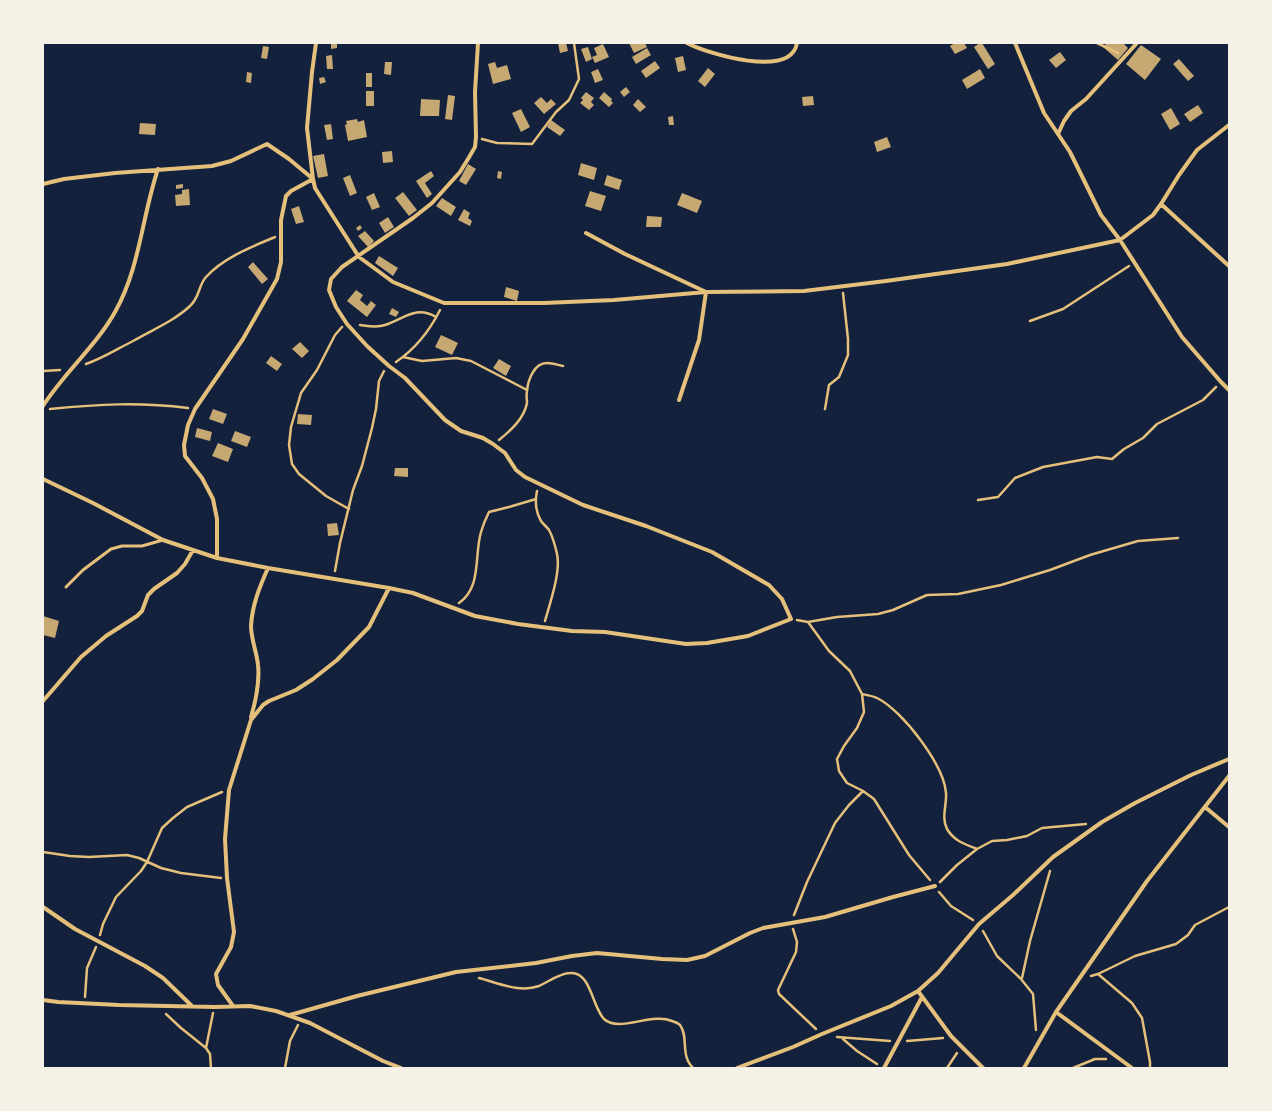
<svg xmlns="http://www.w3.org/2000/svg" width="1272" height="1111" font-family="'Zilla Slab',serif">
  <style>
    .building { fill: #c6a872 }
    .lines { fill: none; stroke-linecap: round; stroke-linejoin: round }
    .path { stroke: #e5c07b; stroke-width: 2.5 }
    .service { stroke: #e5c07b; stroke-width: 3 }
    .minor { stroke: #e5c07b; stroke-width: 4 }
  </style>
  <rect width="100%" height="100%" fill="#14213d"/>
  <!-- building -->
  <path class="building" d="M331,43H337V48L331,49Z
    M558,43H566L568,51L560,53Z
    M629,43H645L647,47L634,53Z
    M955,43H964L967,48L955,54L950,46Z
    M980,43H982L995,64L988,69L974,47Z
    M1107,43H1123L1128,48L1118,60L1103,47Z
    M603,44L609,57L595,63L592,57L597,55L594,48Z
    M1141,45L1161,59L1145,80L1126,64Z
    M263,46L269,47L267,59L261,58Z
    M588,47L592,59L586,62L581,49Z
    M647,48L651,55L636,64L632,57Z
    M1060,52L1066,60L1056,68L1049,60Z
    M332,55L333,69H327L326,56Z
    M683,56L686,70L678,72L675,58Z
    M1179,59L1194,76L1188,81L1173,64Z
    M655,61L660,68L646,78L641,71Z
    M385,62H392L391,75L384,74Z
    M495,62L497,68L507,65L511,79L493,84L488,64Z
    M708,68L715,74L705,87L698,81Z
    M598,69L603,80L595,83L591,72Z
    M980,69L985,78L967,89L962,80Z
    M247,72L252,73L251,83L246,82Z
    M366,73H372V87H366Z
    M324,77L326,82L320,84L319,78Z
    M626,87L630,92L624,97L620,92Z
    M366,91H374V106H366Z
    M586,92L594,98L591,102L594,105L589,110L580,103L583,100L581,98Z
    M604,92L612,99L611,101L613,103L609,107L599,98Z
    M448,95L455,96L452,120L445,119Z
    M813,96L814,105L803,106L802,97Z
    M541,97L547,103L551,99L556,104L544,114L534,103Z
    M421,99L440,100L439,116H420Z
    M638,99L646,107L640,112L633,105Z
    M1198,105L1203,113L1190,122L1184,114Z
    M1171,108L1180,124L1170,130L1161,114Z
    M521,109L530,127L521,132L512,113Z
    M673,116L674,125H669L668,117Z
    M357,119L358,122L364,120L367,137L348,141L345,125L347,124L346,121Z
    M551,120L565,130L560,136L547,127Z
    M140,123L156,124L155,135L139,134Z
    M331,124L333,139L327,140L324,125Z
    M887,137L891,147L877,152L874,142Z
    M392,151L393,162L383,163L382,152Z
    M324,154L328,176L318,178L313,156Z
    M581,163L597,168L594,180L578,175Z
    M468,164L476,169L466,185L459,181Z
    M431,171L434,176L425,183L432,194L427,198L416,181Z
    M498,171L502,172L501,179L497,178Z
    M350,175L357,193L350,196L343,178Z
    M607,175L622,180L619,190L604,185Z
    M183,184V188L176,189V185Z
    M189,189L190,205L176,206L175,195L182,194V190Z
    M590,191L606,196L601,211L585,206Z
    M403,192L417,210L409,216L395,198Z
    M374,193L380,207L372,210L366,197Z
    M682,193L702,201L697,213L677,205Z
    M442,198L456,207L451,216L436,206Z
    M299,206L304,222L296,224L291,209Z
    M464,209L470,213L468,218L472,221L470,226L458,220Z
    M647,216L662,217L661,227H646Z
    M388,217L394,227L385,233L379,223Z
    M360,225L362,228L358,231L356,228Z
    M365,231L374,241L368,247L358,236Z
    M379,256L398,268L393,276L375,263Z
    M253,262L268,279L262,284L248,267Z
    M506,287L519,291L517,301L504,297Z
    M356,290L363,295L360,300L367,306L371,301L376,305L367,317L347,301Z
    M392,308L399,312L396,317L389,314Z
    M441,335L458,343L452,355L435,347Z
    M300,342L309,351L302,358L292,349Z
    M271,356L282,364L277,371L266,363Z
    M499,359L511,366L506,376L493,368Z
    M213,409L227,414L223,424L209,419Z
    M298,414L312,415L311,425L297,424Z
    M197,428L212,432L210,441L195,437Z
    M235,431L251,437L247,447L231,441Z
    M218,443L233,449L228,462L212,456Z
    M395,468H408V477L394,476Z
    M337,523L339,535L328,536L327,524Z
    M43,616L59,621L55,638L43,635Z"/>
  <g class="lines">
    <!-- path -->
    <path class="path" d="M1097,43L1118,53
      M482,139L497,143L532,144L556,112L569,100L579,79L574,43
      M1030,321L1063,309L1129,266
      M360,325C368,326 377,328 385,325C404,319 416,305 436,317
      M342,327L335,335L317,370L301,393L291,427L289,445L292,464L299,474L326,496L349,509
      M403,357L422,361L456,358L471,361L527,390
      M396,362C415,349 430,330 440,310
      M86,364C103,358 117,349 133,341C152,330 174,321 190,306C200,297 198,286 206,277C223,258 251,247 275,237
      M43,371L60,370
      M50,409C99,404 139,402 188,408
      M825,409L829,385L839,377L848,355V339L843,293
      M499,440C510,431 524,419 527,403C527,399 526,395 527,391C528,380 534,363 547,363C552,363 558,365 563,366
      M537,491C535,501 535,511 541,521C543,524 547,527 549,530C553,537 555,545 557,554C561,572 550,603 545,621
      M978,500L998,497L1015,478L1043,467L1097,457L1112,459L1124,449L1143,438L1157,424L1203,400L1216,387
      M335,571L340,543L353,490L362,466L372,428L376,409L379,381L384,371
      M459,603C482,587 474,556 481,532C483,525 486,518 489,512L509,507L536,499
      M797,620L808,622L837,617L878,614L893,610L927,595L958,594L1001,585L1050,570L1090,555L1138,541L1178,538
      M808,622L829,651L850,671L862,694L864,712L857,728L844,746L837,759L839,771L847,783L863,791L874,799L909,855L930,880
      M862,694C867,695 873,696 877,698C902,710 944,765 946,793C947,805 941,817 947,829C954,841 965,844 977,849
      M43,852L70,856L89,857L127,855L139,858L161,868L181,873L221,878
      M940,882L957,865L977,849L992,841L1007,840L1027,836L1042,828L1086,824
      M939,892L951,906L973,920
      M794,915L807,882L835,823L849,805L863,791
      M793,929L797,942L796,952L778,990L779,994L816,1029
      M983,931L997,956L1021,979L1033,994L1036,1030
      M100,935L103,924L116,897L141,871L147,862L162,828L173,818L187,807L222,792
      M1098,974L1132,1003L1142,1018L1150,1062V1068
      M1091,976L1098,974L1135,956L1176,944L1188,935L1195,925L1229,907
      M479,978C498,983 520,993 539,986C548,982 560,973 570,973C591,971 592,1007 604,1019C619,1033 652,1012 672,1021C675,1022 678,1023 680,1025C688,1036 682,1049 688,1061C689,1063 691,1066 693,1068
      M1022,978L1030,941L1050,871
      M85,997L87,968L96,947
      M166,1014L181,1028L206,1048L210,1054L211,1068
      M837,1037L890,1041
      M843,1039L857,1051L877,1064
      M907,1041L943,1038
      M206,1048L213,1013
      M285,1068L290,1041L298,1025
      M947,1068L957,1053
      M1073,1068L1095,1059H1106"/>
    <!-- service -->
    <path class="service" d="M66,587L83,570L111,549L122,546H142L163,540"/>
    <!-- minor -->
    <path class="minor" d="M316,43L312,72L307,128L313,179L315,188L359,257L393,282L444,303H544L614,300L706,292L804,291L886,281L1007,264L1120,240L1153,215L1161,204L1179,175L1197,150L1229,125
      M687,43C708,54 791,79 797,43
      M1015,43L1044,113L1070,152L1101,215L1120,240L1182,337L1221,382L1229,390
      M1058,134L1064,121L1071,111L1086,99L1137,43
      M43,184L64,179L115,173L212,166L231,161L267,144L289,159L313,179L291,191L286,196L281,220V262L277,279L243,339L195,409L188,425L184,445L185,456L202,478L213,499L217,519V558
      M1161,204L1229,266
      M586,233L625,254L706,292L699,340L679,400
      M43,406C64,373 96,346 115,312C140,268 142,216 158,169
      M43,479L93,503L163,540L217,558L268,568L389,588L413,593L475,616L518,624L572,631L605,632L686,644L707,643L748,636L791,619L782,599L769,585L712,552L646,526L583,505L525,477L516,470L505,453L493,444L483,438L461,431L445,420L405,378L389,366L367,346L347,324L336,307L329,290L331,279L342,267L413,218L432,203L460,172L468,159L475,147L476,137L475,92L478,43
      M43,701L81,657L106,636L137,616L142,611L148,595L154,589L177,573L185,564L193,550
      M251,717C256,700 260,683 258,665C257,653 251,639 251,626C252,605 260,586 268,568
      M1205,807L1229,827
      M43,907L75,929L145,966L163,978L192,1006
      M918,991L951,1036L983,1068
      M43,1000L58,1002L119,1005L215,1007L250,1006L276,1011L310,1023L383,1061L401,1068
      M233,1006L218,985L216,974L231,947L234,932L227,878L225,839L229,790L251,720L263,705L269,701L296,690L313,679L337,660L369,627L389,588
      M1056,1012L1132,1068
      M290,1015L357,996L456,972L536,963L572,956L597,953L662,959L687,960L705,956L750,933L763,928L825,917L893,897L935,886
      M737,1068L793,1047L822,1034L891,1006L918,991L938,973L979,924L1013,895L1053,857L1102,822L1135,803L1191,775L1229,759
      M884,1068L922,997
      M1024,1068L1056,1012L1147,881L1229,776"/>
  </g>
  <!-- border -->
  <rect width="1272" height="1111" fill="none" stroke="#f6f1e7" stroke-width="88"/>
</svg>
